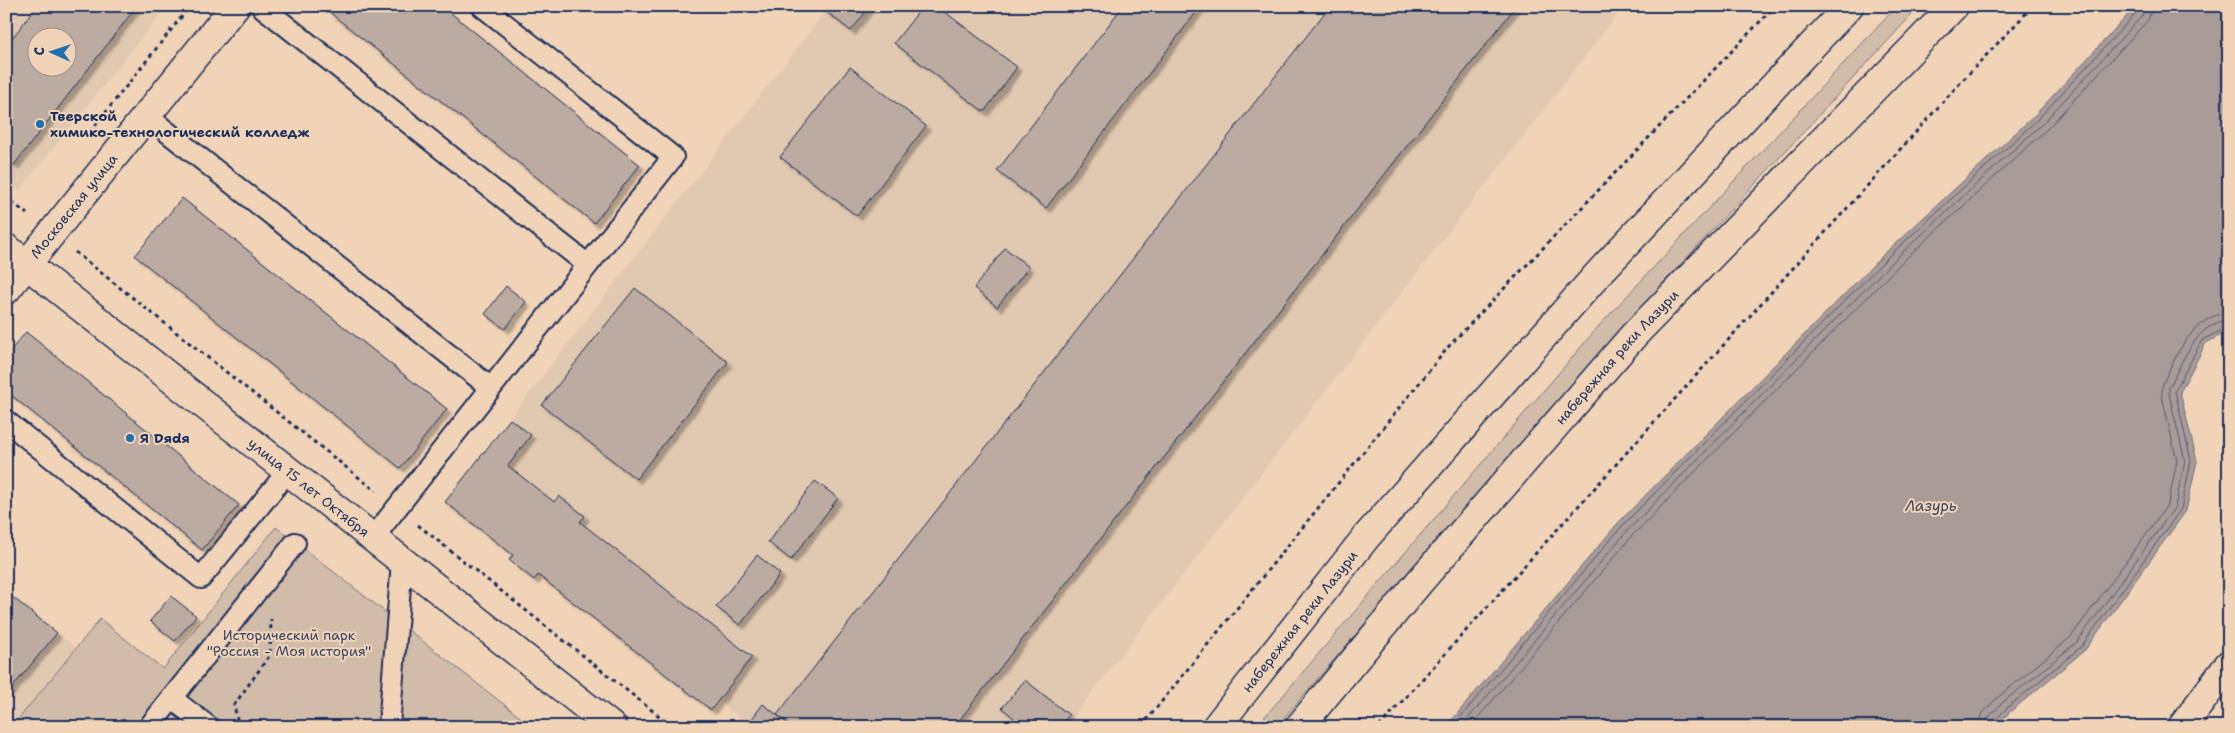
<svg xmlns="http://www.w3.org/2000/svg" width="2235" height="733" font-family="'Shantell Sans',sans-serif">
  <style>
    .built { fill: #e1c8b0; fill-rule: evenodd }
    .green { fill: #d1bcaa; stroke: #767684 }
    .water { fill: #a89b98; stroke: #707081 }
    .lines { fill: none; stroke-linecap: round; stroke-linejoin: round }
    .shore { stroke: #535a75; stroke-width: 1 }
    .building { fill: #bcaba1; stroke: #1b2f5e; fill-rule: evenodd; filter: url(#shadow) }
    .service-casing { stroke: #1b2f5e; stroke-width: 24 }
    .minor-casing { stroke: #1b2f5e; stroke-width: 31 }
    .secondary-casing { stroke: #1b2f5e; stroke-width: 31 }
    .path { stroke: #1b2f5e; stroke-width: 3; stroke-dasharray: 4 4; stroke-linecap: butt }
    .service { stroke: #f1d4b7; stroke-width: 20 }
    .minor { stroke: #f1d4b7; stroke-width: 28 }
    .secondary { stroke: #f1d4b7; stroke-width: 28 }
    .poi-dot { fill: #1f6fb2; stroke: #f1d4b7; stroke-width: 2 }
    .labels { text-anchor: middle; stroke-width: 4; stroke-linejoin: round; paint-order: stroke }
    .poi-label { font-size: 14px; font-weight: bold; fill: #1b2f5e; stroke: #f1d4b7; text-anchor: start }
    .street-label { font-size: 14px; fill: #1b2f5e; stroke: #f1d4b7 }
    .park-label { font-size: 14px; fill: #364469; stroke: #f1d4b7 }
    .water-label { font-size: 15px; font-style: italic; fill: #37456a; stroke: #f1d4b7 }
  </style>
  <defs>
    <filter id="shadow"><feDropShadow dx="4.5" dy="4.5" stdDeviation="1" flood-color="#0004"/></filter>
  </defs>
  <rect width="100%" height="100%" fill="#f1d4b7"/>
  <filter id="ink" filterUnits="userSpaceOnUse"><feTurbulence type="fractalNoise" baseFrequency=".02" numOctaves="2"/><feDisplacementMap in="SourceGraphic" scale="10" xChannelSelector="R" yChannelSelector="G"/><feConvolveMatrix kernelMatrix="1 2 1 2 8 2 1 2 1" color-interpolation-filters="sRGB"/></filter>
  <g filter="url(#ink)">
    <!-- built -->
    <path class="built" d="M6,6H167L19,191L6,180ZM38,38H68V68H38Z
      M819,6H1624L1065,727H792L786,722L782,727H751L718,701L539,575L534,580L509,560L513,555L445,502L825,12Z
      M6,592L76,648L12,727H6Z"/>
    <!-- green -->
    <path class="green" d="M1897,6H1920L1617,333L1276,727H1256L1599,326Z
      M276,527L533,727H12L100,619L163,669Z"/>
    <!-- water -->
    <path class="water" d="M2136,6H2229V331L2206,343L2180,392L2197,461L2186,511L2085,650L2010,712L1995,727H1446L1618,523L1885,253L2035,115Z"/>
    <g class="lines">
      <!-- shore -->
      <path class="shore" d="M1452,727L1622,526L1889,256L2039,118L2137,12L2139,6
        M1461,727L1627,531L1893,261L2043,123L2142,16L2145,6
        M1470,727L1632,536L1898,266L2048,128L2148,20L2153,6
        M1978,727L1981,715L1997,698L2071,637L2168,504L2177,461L2162,396V386C2175,357 2193,314 2229,313
        M1985,727L1988,718L2002,703L2077,642L2175,507L2185,461L2169,394V388C2182,363 2196,322 2229,320
        M1992,727L1993,722L2007,708L2081,647L2181,509L2191,461L2175,391L2202,340L2229,327"/>
    </g>
    <!-- building -->
    <path class="building" d="M37,6H137L14,165L6,160V46ZM38,38H68V68H38Z
      M334,6H442L640,165L594,223L329,12Z
      M819,6H870L851,31Z
      M923,6H937L1017,67L984,112L894,43Z
      M1123,6H1201L1046,208L997,171Z
      M1330,6H1516L954,727H792L777,715Z
      M850,67L926,126L857,216L780,157Z
      M182,198L447,409L400,468L135,256Z
      M1005,248L1029,267L997,307L974,288Z
      M506,286L526,302L505,329L485,314Z
      M635,288L728,362L636,479L542,405Z
      M26,332L239,505L202,550L6,391V356Z
      M510,419L531,435L508,466L554,502L559,496L585,516L580,522L752,657L711,710L538,575L534,580L509,560L513,555L445,502Z
      M815,481L838,498L791,560L768,542Z
      M757,555L780,574L740,625L716,607Z
      M6,592L57,633L6,695Z
      M171,596L196,616L175,641L150,621Z
      M1025,680L1069,715L1059,727H1007L1014,718L1002,708Z
      M763,704L786,722L782,727H751L748,724Z"/>
    <g class="lines">
      <defs>
        <path id="service" d="M261,6L588,265
          M147,116L491,388
          M6,421L201,578L288,471
          M373,538L673,157L482,6
          M171,698L209,727
          M149,727L295,543
          M389,727L402,561"/>
        <g id="minor">
          <path id="s1" d="M6,248L612,727"/>
          <path id="s2" d="M6,290L235,6"/>
          <path d="M2182,727L2229,664"/>
        </g>
        <g id="secondary">
          <path id="s3" d="M1216,727L1367,536L1599,273L1849,6"/>
          <path id="s4" d="M1299,727L1421,580L1634,335L1954,6"/>
        </g>
      </defs>
      <!-- service casing -->
      <use href="#service" class="service-casing"/>
      <!-- minor casing -->
      <use href="#minor" class="minor-casing"/>
      <!-- secondary casing -->
      <use href="#secondary" class="secondary-casing"/>
      <!-- path -->
      <path class="path" d="M90,132L190,6
        M6,197L27,214
        M75,252L376,491
        M418,525L673,727
        M242,727L238,724L234,705L270,655L271,619
        M1141,727L1450,345L1775,6
        M1379,727L1960,83L2033,6"/>
      <!-- service -->
      <use href="#service" class="service"/>
      <!-- minor -->
      <use href="#minor" class="minor"/>
      <!-- secondary -->
      <use href="#secondary" class="secondary"/>
    </g>
  </g>
  <!-- markers -->
  <g class="poi-dot">
    <circle cx="40" cy="124" r="5"/>
    <circle cx="130" cy="438" r="5"/>
  </g>
  <g class="labels">
    <!-- poi labels -->
    <g class="poi-label">
      <text x="50" y="121">Тверской<tspan x="50" dy="16">химико-технологический колледж</tspan></text>
      <text x="140" y="443">Я Dяdя</text>
    </g>
    <!-- street labels -->
    <g class="street-label">
      <text dy="5" stroke="none"><textPath href="#s2" startOffset="108">Московская улица</textPath></text>
      <text dy="5" stroke="none"><textPath href="#s4" startOffset="488">набережная реки Лазури</textPath></text>
      <text dy="5" stroke="none"><textPath href="#s1" startOffset="386">улица 15 лет Октября</textPath></text>
      <text dy="5" stroke="none"><textPath href="#s3" startOffset="135">набережная реки Лазури</textPath></text>
    </g>
    <!-- park labels -->
    <g class="park-label">
      <text x="289" y="640">Исторический парк<tspan x="289" dy="16">"Россия - Моя история"</tspan></text>
    </g>
    <!-- water labels -->
    <g class="water-label">
      <text x="1931" y="511">Лазурь</text>
    </g>
  </g>
  <!-- margin -->
  <rect width="2235" height="733" fill="none" stroke="#f1d4b7" stroke-width="25"/>
  <rect x="12" y="12" width="2210" height="708" fill="none" stroke="#1b2f5e" stroke-width="2" filter="url(#ink)"/>
  <!-- north arrow -->
  <g transform="translate(52 52) rotate(273)"><circle r="24" fill="#f1d4b7" stroke="#9b9293"/>
  <path d="M0-4L9 19L0 12L-9 19Z" fill="#1f6fb2"/>
  <text y="-8" font-size="14" font-weight="bold" text-anchor="middle" fill="#1b2f5e">С</text>
  </g>
</svg>
